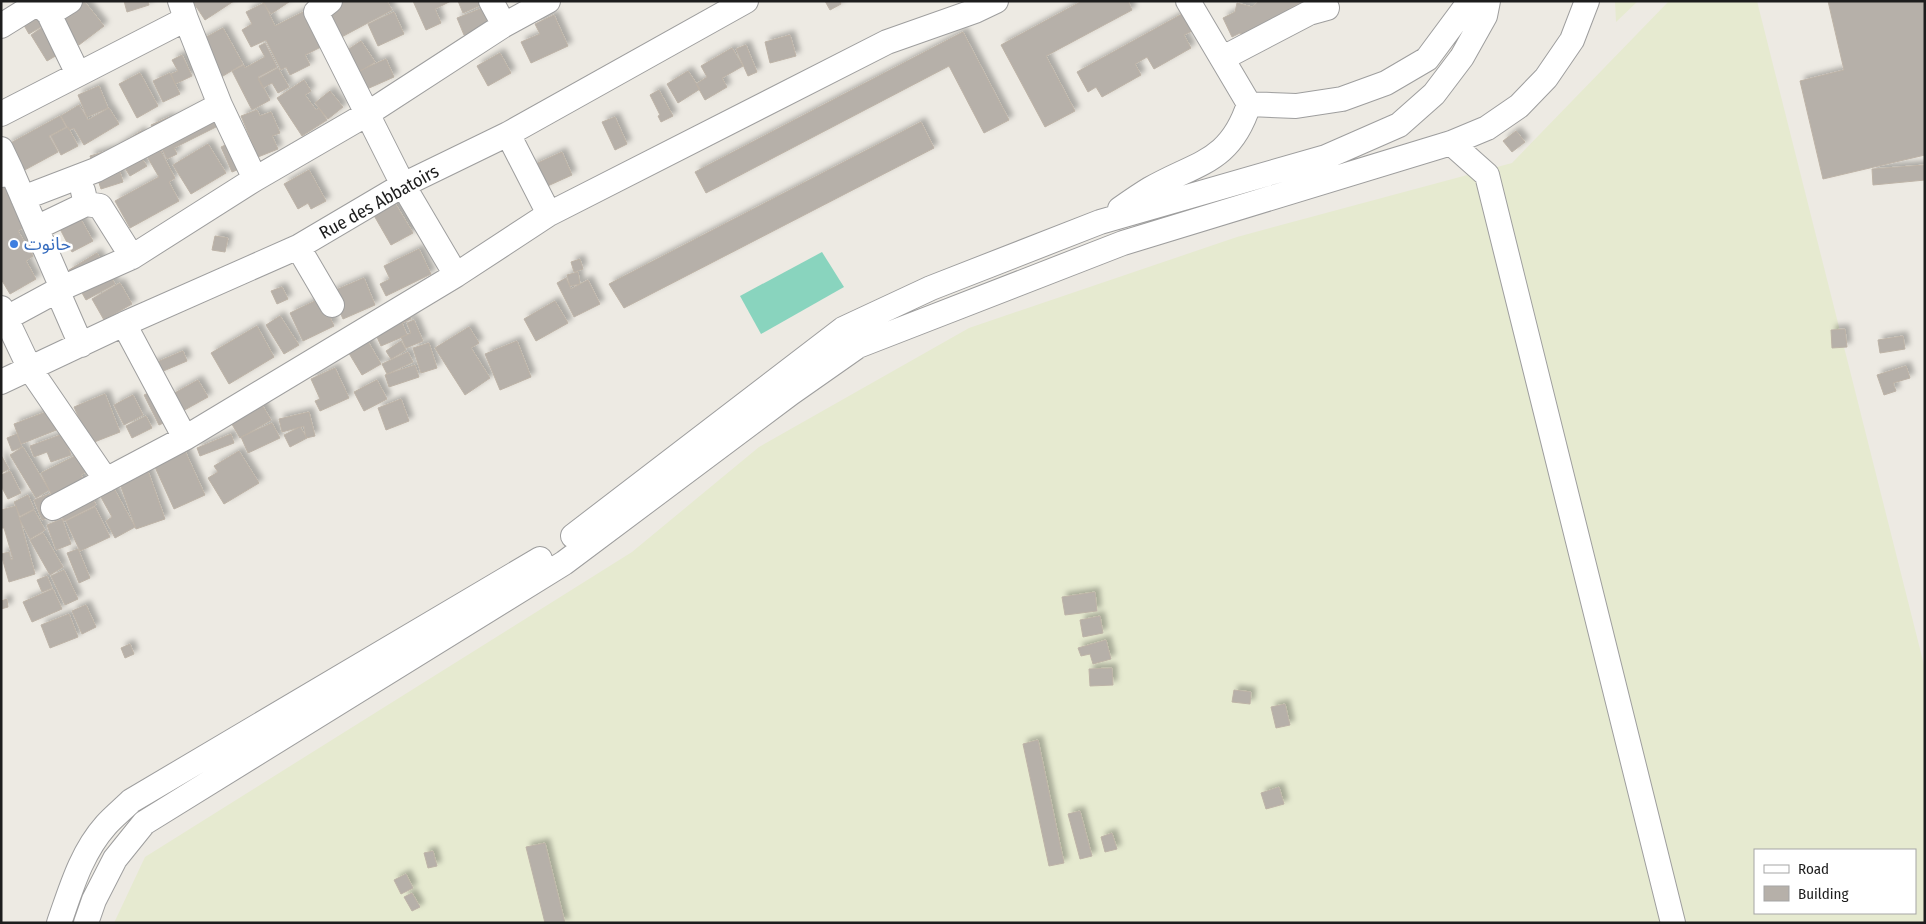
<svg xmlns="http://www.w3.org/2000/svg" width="1926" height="924" font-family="'Fira Sans Condensed','Noto Sans Arabic',sans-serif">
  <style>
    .farmland { fill: #e6ead0; fill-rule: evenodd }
    .pitch { fill: #89d4be }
    .building { fill: #b6b0a9; stroke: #bdb3a7; filter: url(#shadow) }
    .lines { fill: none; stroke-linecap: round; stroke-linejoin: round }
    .minor-casing { stroke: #9e9e9e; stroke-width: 26 }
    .minor { stroke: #fff; stroke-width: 24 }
    .shop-dot { fill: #3f7fe0; stroke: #fff; stroke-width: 2 }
    .labels { text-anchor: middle; stroke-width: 5; stroke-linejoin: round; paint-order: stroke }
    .street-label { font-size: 18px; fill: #1d1d1d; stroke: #fff }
    .shop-label { font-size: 18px; fill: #366cbe; stroke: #fff; text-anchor: start }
  </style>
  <defs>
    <filter id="shadow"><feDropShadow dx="4.5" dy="-4.5" stdDeviation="2.5" flood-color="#0004"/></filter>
  </defs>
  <rect width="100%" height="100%" fill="#edeae3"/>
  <!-- farmland -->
  <path class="farmland" d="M1615,1H1638L1616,22Z
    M1669,1H1757L1925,669V923H114L145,857L632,552L759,447L969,328L1237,237L1512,163ZM1755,850H1915V913H1755Z"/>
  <!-- pitch -->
  <path class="pitch" d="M822,252L844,287L761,334L740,296Z"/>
  <!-- building -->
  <path class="building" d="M84,1L104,26L79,45L49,5L77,6Z
    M124,1H148L149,5L127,12Z
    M194,1H234L205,20L193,2Z
    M262,1H288L289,2L271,14Z
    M315,1H387L392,10L336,40Z
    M413,1H451L435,9L441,23L426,30Z
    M458,1H482L483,4L463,13Z
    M825,1H840L841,4L830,10Z
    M1082,1H1128L1132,10L1046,56L1075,111L1045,127L1001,45Z
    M1259,1H1316L1313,8L1302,2L1290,8L1284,21L1250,39L1240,33L1232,37L1223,18L1235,12L1237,3L1252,7Z
    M1828,1H1925V155L1823,179L1800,81L1844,70Z
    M264,3L275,26L303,12L321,47L305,55L310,65L290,75L286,67L281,70L266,40L251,47L242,30L252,24L246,12Z
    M13,6L47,23L29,34Z
    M485,7L492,24L464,35L457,18Z
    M394,12L404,34L378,46L368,24Z
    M1182,14L1192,31L1184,35L1191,48L1154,69L1147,57L1135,64L1141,75L1102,97L1096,87L1088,92L1077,72Z
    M554,15L568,46L531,63L521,42L540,34L535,24Z
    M46,25L62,52L47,61L31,35Z
    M223,28L243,64L218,79L197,42Z
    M963,32L1009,120L984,133L949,66L706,193L695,172Z
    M790,35L796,56L770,63L765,42Z
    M361,41L375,62L356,74L343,53Z
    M265,43L277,67L258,77L270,100L252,110L232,71L244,65L245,68L265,57L259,46Z
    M746,45L757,72L748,76L736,49Z
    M732,48L743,66L722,78L727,87L705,100L696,84L707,77L701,66Z
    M500,53L511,73L488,86L477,66Z
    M182,55L192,76L175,84L171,74L178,71L172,60Z
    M386,59L394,77L367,89L359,71Z
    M278,68L289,87L278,93L272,83L263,88L258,79Z
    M688,71L700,89L678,103L667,84Z
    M140,73L158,106L137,118L119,84Z
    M170,73L180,94L163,102L153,81Z
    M304,80L311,91L305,95L316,110L319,108L327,120L302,136L277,98Z
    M99,86L108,108L87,117L78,95Z
    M659,90L673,116L661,122L658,116L660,115L650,95Z
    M330,91L343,107L328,119L315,103Z
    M212,101L222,124L174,148L177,154L167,159L151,125L169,117L170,120Z
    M79,105L88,120L109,108L119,124L84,145L74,128L69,130L61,116Z
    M257,110L260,116L271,112L280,133L272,136L278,149L258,157L241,116Z
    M60,116L66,127L49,136L58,152L21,172L7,145Z
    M615,117L627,144L615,150L602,122Z
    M921,122L934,148L624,308L609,284Z
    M68,127L78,146L61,155L51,136Z
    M141,131L150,146L138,153L147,166L130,176L113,149Z
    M1516,131L1525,142L1512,152L1503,141Z
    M236,140L247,166L232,172L221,147Z
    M208,144L226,173L191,194L173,165Z
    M158,146L175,178L169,182L179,201L130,228L115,201L159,177L145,153Z
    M113,149L123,182L101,189L90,156Z
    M562,152L572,175L541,189L531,166Z
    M1925,165V180L1873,185L1872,169Z
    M309,170L326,201L311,209L308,203L298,209L284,184Z
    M1,180L27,225L18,231L33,256L26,261L36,279L10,294L1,279Z
    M393,200L413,233L391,245L372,212Z
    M80,218L93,241L72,252L60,229Z
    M215,236L228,238L225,252L212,250Z
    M419,249L431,274L386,296L380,284L390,279L384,266Z
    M97,253L115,284L86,300L69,270Z
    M580,259L583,269L574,272L571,262Z
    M578,272L580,284L570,286L567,275Z
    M364,278L375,305L343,319L331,292Z
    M566,278L571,289L588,280L600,304L574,317L557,283Z
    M120,283L132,304L104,320L92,299Z
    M282,287L288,299L277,304L271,291Z
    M321,298L334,326L303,341L290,313Z
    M555,301L568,323L536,341L524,319Z
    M407,310L411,319L402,323L407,335L381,346L372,326Z
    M280,316L299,345L284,354L266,325Z
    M414,320L423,341L406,348L401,337L411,333L407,323Z
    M257,326L274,357L229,384L211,353Z
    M469,327L479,343L471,348L490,378L465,395L435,348Z
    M1845,329L1847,347L1832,348L1831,330Z
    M363,333L381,364L362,375L344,345Z
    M1903,336L1905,349L1880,353L1878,340Z
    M401,341L406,350L391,359L386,351Z
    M517,341L531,377L500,390L485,354Z
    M429,343L437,368L421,373L413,348Z
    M183,351L187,361L154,375L150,365Z
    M408,352L413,362L387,374L382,364Z
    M415,365L419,377L389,387L385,375Z
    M1906,366L1910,378L1893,383L1896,391L1884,395L1877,375Z
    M335,368L349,398L320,411L315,401L320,399L311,379Z
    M198,380L208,397L181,412L171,395Z
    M377,380L387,399L364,411L354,392Z
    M155,390L170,420L159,425L144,395Z
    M254,391L271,420L240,438L226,414Z
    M105,394L120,432L84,446L82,425L74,407Z
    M133,395L143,415L124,425L114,405Z
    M401,399L409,421L386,430L378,408Z
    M51,410L59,429L21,444L14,424Z
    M309,412L315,436L306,438L304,426L282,432L279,419Z
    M146,416L152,428L132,438L126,426Z
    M272,423L280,438L248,453L241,437Z
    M300,427L307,438L290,447L284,435Z
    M17,434L22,447L12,451L7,438Z
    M63,434L71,455L51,462L47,452L34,457L30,446Z
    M231,434L234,443L200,456L197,448Z
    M180,440L205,495L174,509L149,454Z
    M23,447L49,490L36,498L10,455Z
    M239,451L259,483L224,504L208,478L218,472L214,466Z
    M81,453L89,470L81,475L96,505L64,521L41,473Z
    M1,455L9,469L1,473Z
    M143,457L165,519L136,529L114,467Z
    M10,471L21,493L8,499L1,486V475Z
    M107,476L135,527L115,538L106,521L112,517L93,483Z
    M49,494L56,515L42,520L34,500Z
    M28,495L34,509L20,516L14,502Z
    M16,506L35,574L9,582L1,554L9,552L11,560L13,559L4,528H1V510Z
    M95,507L110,537L80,551L66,521Z
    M34,510L45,530L30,539L19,518Z
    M62,519L71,544L56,550L47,525Z
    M43,533L63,567L50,575L30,540Z
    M78,549L90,578L79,583L67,553Z
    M64,570L78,599L65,605L51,576Z
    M47,576L52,588L42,592L37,580Z
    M53,589L62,609L32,622L23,602Z
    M1095,592L1097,611L1065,615L1062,597Z
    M7,599L8,607L1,609V601Z
    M86,605L96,627L82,634L72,611Z
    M69,614L78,637L50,648L41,625Z
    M1100,616L1103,633L1083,637L1080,620Z
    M1106,640L1111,659L1093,664L1090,654L1081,656L1078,648Z
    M130,644L134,654L125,658L121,648Z
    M1112,668L1113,685L1090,686L1089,669Z
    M1234,690L1251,692L1250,704L1232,702Z
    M1285,704L1290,725L1276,728L1271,707Z
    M1038,740L1064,863L1049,866L1023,744Z
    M1279,787L1284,804L1266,809L1261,793Z
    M1080,811L1092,856L1080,859L1068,814Z
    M1112,833L1117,849L1105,852L1101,837Z
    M545,843L565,923H545L526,847Z
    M433,851L437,866L428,868L424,853Z
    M406,874L413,888L401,894L394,880Z
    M412,893L420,907L412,911L404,897Z"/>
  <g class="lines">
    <defs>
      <path id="minor" d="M330,1L316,12L403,185L456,275
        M491,1L504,25
        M49,14L70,1
        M186,19L220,105L255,179
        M1,26L38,3L49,14L78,74
        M1223,58L1309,13L1327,8
        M1249,104L1296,106L1342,99L1386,83L1427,59L1470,1
        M1,114L186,19L180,1
        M508,134L549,214
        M1451,143L1487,175L1673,923
        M1,149L11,170L1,175
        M11,170L62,288
        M23,198L96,170L220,105
        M86,204L100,206L132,257L255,179L367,114L504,25L548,1
        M1120,209C1130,202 1140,195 1150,189C1197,162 1230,163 1249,104L1188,1
        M36,228L86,204L83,191
        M298,247L332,305
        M57,290L81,345
        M1,308L30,369L106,480
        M1,321L62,288L132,257
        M124,324L185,438
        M1,382L124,324L298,247L403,185L508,134L746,1
        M53,508L185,438L456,275L549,214L887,42L975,11L996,1
        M573,536L843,329L931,288L1100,222L1326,157L1399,125L1434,94L1462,57L1485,16L1488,1
        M59,923C71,889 81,853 106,825C113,817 123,809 131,801L540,559
        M86,923L94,900L115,859L144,823L564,563L791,393L858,346L1123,243L1451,143L1487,128L1519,106L1546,78L1572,40L1587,1"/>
    </defs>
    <!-- minor casing -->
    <use href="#minor" class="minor-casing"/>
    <!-- minor -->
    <use href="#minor" class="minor"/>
  </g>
  <!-- markers -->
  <circle class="shop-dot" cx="14" cy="244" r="5"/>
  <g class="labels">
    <!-- street labels -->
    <g class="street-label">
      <text transform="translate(379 202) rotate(-29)" y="6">Rue des Abbatoirs</text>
    </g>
    <!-- shop labels -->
    <g class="shop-label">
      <text x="24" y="250">حانوت</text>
    </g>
  </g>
  <!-- border -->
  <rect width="1926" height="924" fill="none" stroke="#1d1d1d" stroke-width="5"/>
  <!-- legend -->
  <rect x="1754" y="849" width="162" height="65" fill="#ffffff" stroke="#a5a5a5"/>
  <rect x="1764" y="865" width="25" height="8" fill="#ffffff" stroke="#a5a5a5"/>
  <text x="1798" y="874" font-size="15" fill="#1d1d1d">Road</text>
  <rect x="1764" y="886" width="25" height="15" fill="#b6b0a9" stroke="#a5a5a5"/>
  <text x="1798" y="899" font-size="15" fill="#1d1d1d">Building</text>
</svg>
